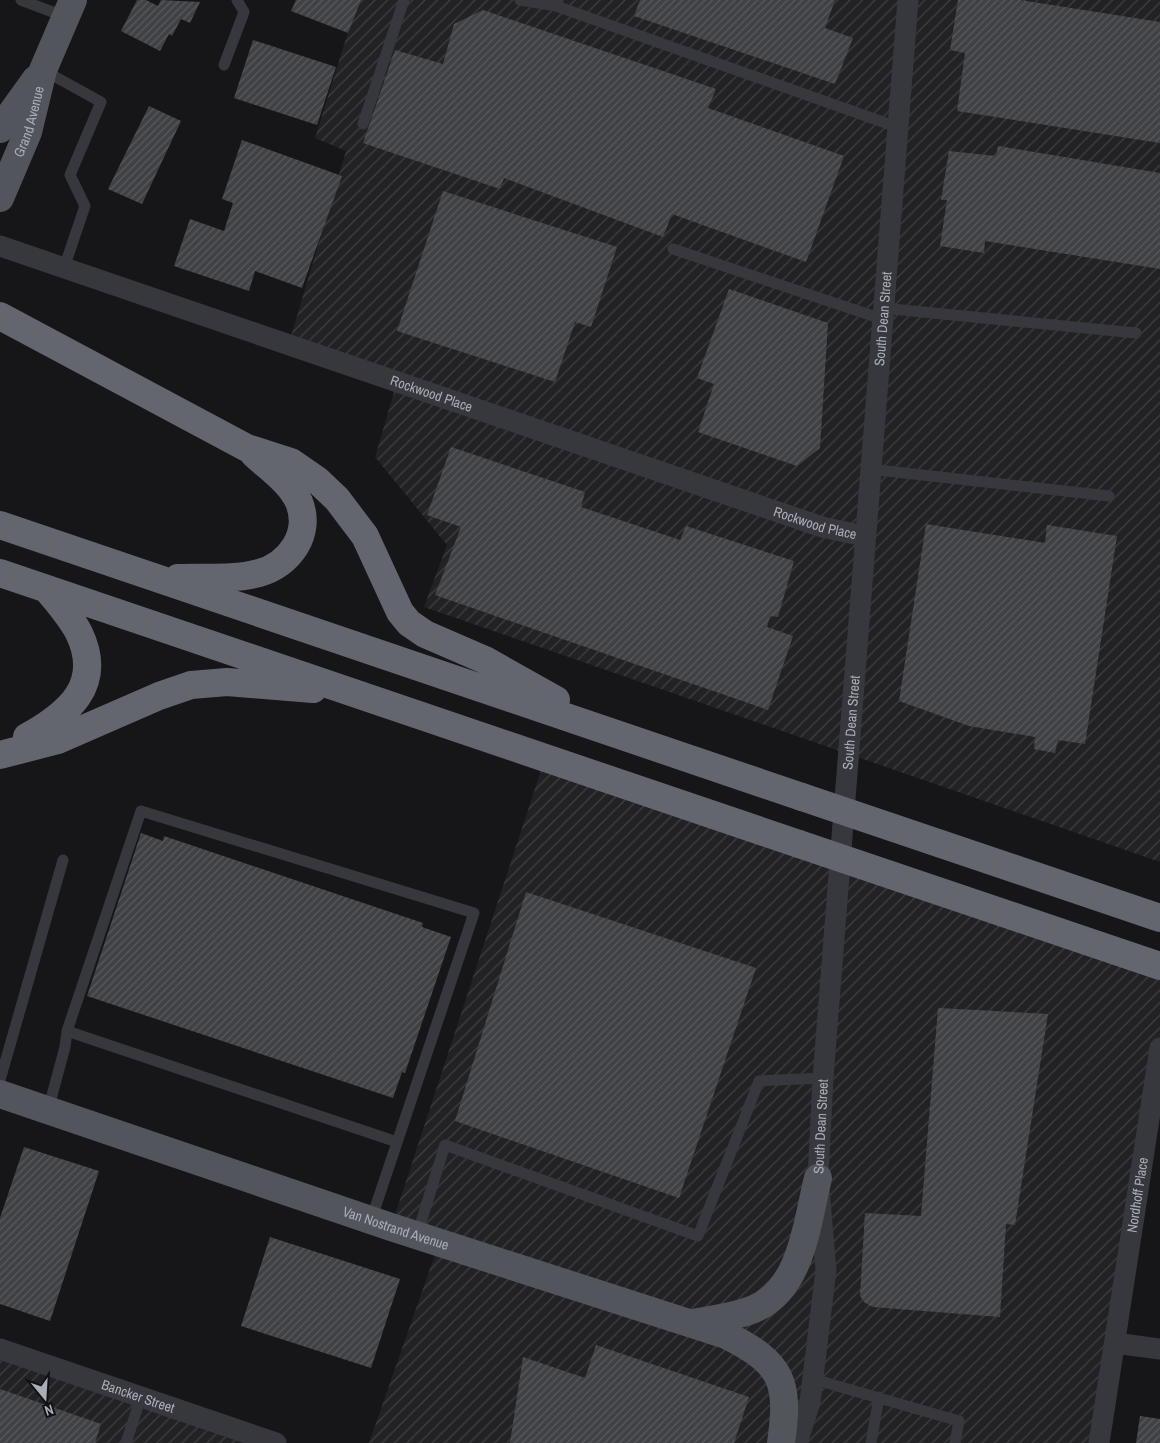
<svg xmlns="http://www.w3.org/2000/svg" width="1160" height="1443" font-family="'Archivo Narrow',sans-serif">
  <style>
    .industrial { fill: url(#industrial-furrows) }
    .building { fill: url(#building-hatch) }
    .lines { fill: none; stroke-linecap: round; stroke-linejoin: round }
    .lane { stroke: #37383d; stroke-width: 11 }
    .street { stroke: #37383d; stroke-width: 21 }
    .primary { stroke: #53555c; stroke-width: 28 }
    .highway { stroke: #63666e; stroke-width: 28 }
    .highway-bridge { stroke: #63666e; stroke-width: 28 }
    .labels { text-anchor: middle; stroke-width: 4; stroke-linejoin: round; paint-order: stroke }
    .street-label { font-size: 14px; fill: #a8adb8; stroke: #111113 }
  </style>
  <defs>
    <pattern id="industrial-furrows" width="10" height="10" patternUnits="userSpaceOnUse" patternTransform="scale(1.25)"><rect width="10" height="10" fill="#222225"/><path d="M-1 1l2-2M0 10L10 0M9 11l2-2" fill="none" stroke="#3f3f43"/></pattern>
    <pattern id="building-hatch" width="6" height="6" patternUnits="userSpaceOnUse" patternTransform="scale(1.25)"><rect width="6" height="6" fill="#404145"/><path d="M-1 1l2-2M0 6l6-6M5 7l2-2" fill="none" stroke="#595a5e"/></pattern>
  </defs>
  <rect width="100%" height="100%" fill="#161618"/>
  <!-- industrial -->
  <path class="industrial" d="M358,0H1160V862L424,607L447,545L375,457L397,382L291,336L346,151L315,138Z
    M545,758L1160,966V1042L1099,1443H369L439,1243L391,1227Z
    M0,1349L276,1443H0Z"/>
  <!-- building -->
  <path class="building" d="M137,0H146L158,6L161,0L200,2L190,23L181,19L172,36L169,34L160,51L121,31Z
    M296,0H361L348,33L291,11Z
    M640,0H835L825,28L853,38L835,84L634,16Z
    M958,0H1020L1160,22V143L957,111L965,53L950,50Z
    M483,10L716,89L708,108L844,156L806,262L672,214L663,237L504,178L500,189L363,143L395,50L443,64L454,24Z
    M253,40L336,67L317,125L234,98Z
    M149,106L181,121L142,204L108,189Z
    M242,140L342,176L302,288L255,271L249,291L174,266L190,219L224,231L233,203L222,199Z
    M998,146L1160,173V269L985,241L984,253L940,246L947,200H941L949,151L996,156Z
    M443,191L617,247L591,327L575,322L555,382L397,331Z
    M729,289L828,323L820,448L797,466L698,432L714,384L697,378Z
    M451,447L585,492L581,507L680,540L686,526L794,561L778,617L770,616L767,627L793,636L768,710L435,595L461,527L427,515Z
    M926,524L1045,543L1047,525L1117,536L1085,744L1058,740L1055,753L1034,749L1035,737L969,726L899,701Z
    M141,833L163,841L164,836L423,923L422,927L451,937L405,1073L402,1072L393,1098L87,996Z
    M526,892L756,968L679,1198L455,1121Z
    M938,1008L1048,1014L1015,1225L1006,1224L1000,1317L873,1307L865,1303L860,1296L865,1213L921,1216Z
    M24,1147L99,1171L50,1321L0,1304V1218Z
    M270,1237L400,1279L371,1368L241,1326Z
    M596,1345L749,1397L734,1443H510L523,1357L585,1378Z
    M0,1389L101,1424L95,1443H0Z
    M1140,1416L1160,1419V1443H1136Z"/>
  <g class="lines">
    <!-- lane -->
    <path class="lane" d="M21,0L66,17
      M520,0L556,6
      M558,0L556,6L897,127
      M224,65L244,12L237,0
      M43,70L101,102L70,175L85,206L64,268
      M363,124L404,0
      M673,249L882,319
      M882,308L1136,333
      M869,469L1109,496
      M67,1031L397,1142
      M0,1080L63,860
      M48,1110L65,1047L67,1031L141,811L474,913L371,1220
      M417,1235L445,1145L698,1236L759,1081L823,1078
      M813,1379L959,1421L955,1443
      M126,1443L141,1397
      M871,1443L879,1397"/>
    <!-- street -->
    <g class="street">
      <path id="s1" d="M0,246L822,527L864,536"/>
      <path d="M1115,1343L1160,1349"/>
      <path id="s2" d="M0,1349L276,1443"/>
      <path id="s3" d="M797,1443L810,1402L826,1270L818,1178L823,1078L908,0"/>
      <path id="s4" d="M1099,1443L1160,1048"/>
    </g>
    <!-- primary -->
    <g class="primary">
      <path d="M0,129L36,79"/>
      <path id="s5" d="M0,198L28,132L43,70L73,0"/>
      <path id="s6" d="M0,1094L391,1227L726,1335C782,1363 790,1381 781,1443"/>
      <path d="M693,1323C713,1319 735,1317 754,1309C802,1289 807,1222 818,1178"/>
    </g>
    <!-- highway -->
    <path class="highway" d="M0,316L247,448L291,462L317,480L337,499L365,536L400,612L409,623L425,634L485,660L556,700
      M0,525L802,797
      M0,573L799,844
      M178,578C204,577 234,580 259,573C289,565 312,534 299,502C290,482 270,469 254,454
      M27,737C68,714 104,685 79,633C71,617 58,603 47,589
      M0,755L58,740L159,696L191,685L227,682L313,689"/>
    <!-- highway-bridge -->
    <path class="highway-bridge" d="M802,797L1160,918
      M799,844L1160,966"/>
  </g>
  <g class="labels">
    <!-- street labels -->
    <g class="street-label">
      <text dy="5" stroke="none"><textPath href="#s5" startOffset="82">Grand Avenue</textPath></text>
      <text dy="5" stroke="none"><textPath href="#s3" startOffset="1130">South Dean Street</textPath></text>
      <text dy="5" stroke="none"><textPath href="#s1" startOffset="456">Rockwood Place</textPath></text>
      <text dy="5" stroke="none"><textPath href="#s1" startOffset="861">Rockwood Place</textPath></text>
      <text dy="5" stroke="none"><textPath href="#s3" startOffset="725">South Dean Street</textPath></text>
      <text dy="5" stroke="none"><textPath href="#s3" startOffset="320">South Dean Street</textPath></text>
      <text dy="5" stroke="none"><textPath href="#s4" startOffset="251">Nordhoff Place</textPath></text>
      <text dy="5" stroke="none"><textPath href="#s6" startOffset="418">Van Nostrand Avenue</textPath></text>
      <text dy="5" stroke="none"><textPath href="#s2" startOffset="146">Bancker Street</textPath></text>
    </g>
  </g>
  <!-- north arrow -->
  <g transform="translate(45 1398) rotate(162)" stroke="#111113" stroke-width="4" paint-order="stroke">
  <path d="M0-4L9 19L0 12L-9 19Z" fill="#a8adb8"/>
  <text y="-8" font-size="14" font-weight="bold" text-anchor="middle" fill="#a8adb8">N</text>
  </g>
</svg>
